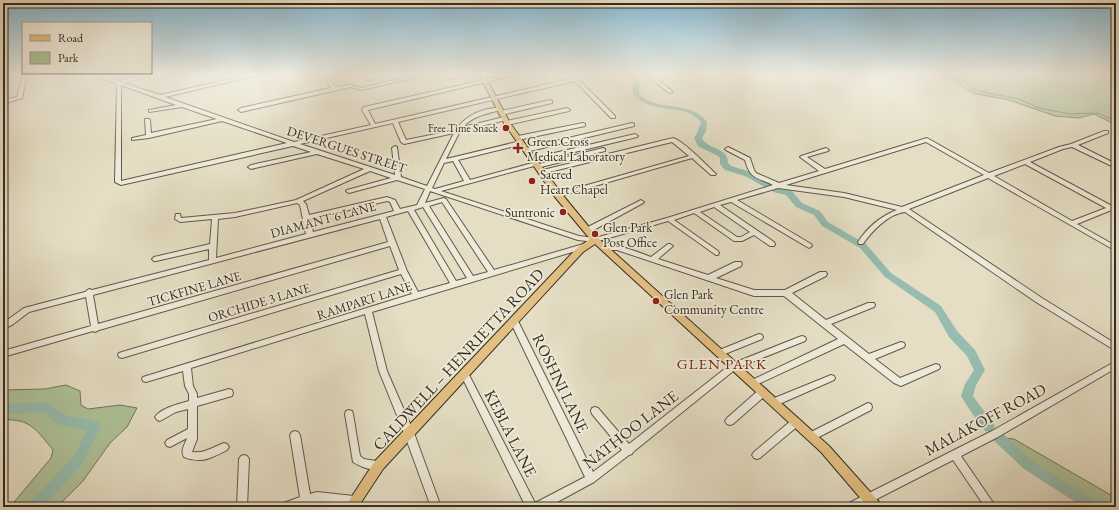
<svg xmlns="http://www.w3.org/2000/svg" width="1119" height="510" font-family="'EB Garamond',serif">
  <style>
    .green { fill: #aec299; stroke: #72775d }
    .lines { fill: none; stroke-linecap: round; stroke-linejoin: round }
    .stream { stroke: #708376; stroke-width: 1 }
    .river { fill: #96bdaf; fill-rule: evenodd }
    .minor-casing { stroke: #62584a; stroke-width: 2 }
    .major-casing { stroke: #372c21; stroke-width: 2 }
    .minor { fill: #eeead9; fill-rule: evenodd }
    .major { fill: #e2bf82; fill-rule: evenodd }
    .poi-dot { fill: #8f2418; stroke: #eeead9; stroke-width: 1.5 }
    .labels { text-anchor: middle; stroke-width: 3.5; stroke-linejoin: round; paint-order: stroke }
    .far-poi-label { font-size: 11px; fill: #372c21; stroke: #eeead9; text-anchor: end }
    .poi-label { font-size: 13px; fill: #372c21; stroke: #eeead9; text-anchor: start }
    .street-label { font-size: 13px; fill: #372c21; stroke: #eeead9 }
    .quarter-label { font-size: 15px; letter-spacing: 1px; fill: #7a1f14; stroke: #eeead9 }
    .near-street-label { font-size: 16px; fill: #372c21; stroke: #eeead9 }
  </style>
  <rect width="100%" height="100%" fill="#e5dec4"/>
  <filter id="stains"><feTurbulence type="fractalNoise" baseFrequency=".005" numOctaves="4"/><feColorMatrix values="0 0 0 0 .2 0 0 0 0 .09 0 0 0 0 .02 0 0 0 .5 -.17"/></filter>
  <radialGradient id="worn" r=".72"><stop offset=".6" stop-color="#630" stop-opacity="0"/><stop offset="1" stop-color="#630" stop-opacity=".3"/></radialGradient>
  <!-- green -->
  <path class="green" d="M938,74H1116V125L1094,114L1079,118L1055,116L1009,100L976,94L966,90L955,80Z
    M66,385L80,391L81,405L88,409L120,405L137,408L127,427L110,443L83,481L57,507H10L51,458L53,450C37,431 31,418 3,420V390L45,389Z
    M1003,438L1014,439L1116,498V507H1088L1015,457L1005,447Z"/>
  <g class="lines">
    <!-- stream -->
    <path class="stream" d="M944,74L964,81L970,87L982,92L1019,99L1039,108L1070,114L1098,113L1116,121"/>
    <!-- river -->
    <path class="river" d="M630,74H636L639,82V94C659,113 690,99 707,122L706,131L702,138C708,150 728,147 728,163L731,166L751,172L772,184L773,186L772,188H766L745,176L725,170L720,164V158L718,156L698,146L694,138L698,131L701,122C685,102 651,116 633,94V82Z
      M773,188H776L792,191L802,203L820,211L828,222L866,244L891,273L941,306L957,331L975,350L985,370L976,385L973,396L993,423L995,427L994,429L999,430L1032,461L1100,503L1102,507H1083L1024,469L991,438L989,434L990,432L985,431L969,409L961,396L965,384L974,370L967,356L949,337L935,312L885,277L860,248L822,226L814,215L796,207L786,195L773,192L772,190Z
      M46,402L50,404L64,415L95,421L99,422L101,426L82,464L43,507H27L29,503L74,456L87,430L57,424L44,412L3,414V404Z"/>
    <defs>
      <path id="minor" d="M23,74H27L22,98L3,104V100L17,97Z
        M92,74H100L119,81L148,74H158L124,83L160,95L252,74H262L165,97L294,142L371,125L362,110L364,107L510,74H520L368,110L375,124L592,74H602L579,80L615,116V118H611L575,81L398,122L406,140L456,130C465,116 483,107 500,108V110C486,114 473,116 463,127L504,117L506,118V120L460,131L446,159L521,141L524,143L523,144L458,160L470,180L536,162L539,164L603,148L605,149V151L537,168L534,166L441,191L579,236L595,238L667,218L773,185C756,177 750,179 745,160L726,150L725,149L728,147L750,158L754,170L756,173L779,183L819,171L800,157L801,156L826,148L829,150L828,151L807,157L825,169L927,138L989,173L1059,147L1071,144L1104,131H1108V133L1078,145L1116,164V168L1072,147L1063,149L1030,162L1112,206H1116V208L1114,209L1077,224L1116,246V251L988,178L909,209L1042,298L1116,344V351L1036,302L905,212C888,214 872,231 863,244H859L858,242C867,228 881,216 897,210L844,197L778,188L737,200L811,244L812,246L809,248L731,202L720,205L774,242L775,244L774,246H770L754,235L742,241H734L694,213L674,220L718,251L719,253L718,255H716L668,221L595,242L578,240L430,191L425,203L444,198L446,199L494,270L587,243L590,245L589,247L372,312L387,371L414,433L441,507H431L404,433L379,371L365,314L191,368L193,386L197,394V398L229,389L232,390L233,393L232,396L197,406V439L192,452C204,454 213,447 224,443L227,444L229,447L227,450C212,458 201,464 184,457C180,450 185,445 187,438L170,447L167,446L165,443L167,440L188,429V409L176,412L160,421L157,420L155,417C161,408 179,404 189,401V394L185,386L183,371L146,382L143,381L142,379L143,377L412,294L401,274L122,358L119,357L118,355L119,353L122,352L399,270L390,246L99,330L95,332L93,331L3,357V351L91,326L86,297L29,312L12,325L3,329V323L24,308L85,292L89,289L92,290L209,260V249L156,261H154L152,259L154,257L210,244L212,219L180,222L175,219L176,214H180L181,218L235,213L296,200L364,169L317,154L251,169L248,167L251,165L311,152L293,146L121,185L115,182L117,84ZM121,85L176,105L149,110V112L182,107L217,119L151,133L150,120L149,119H145L146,135L132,138V140L149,138L222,121L287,143L121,181ZM393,123L401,142L404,144L454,133L427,186L401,177L397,147L395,146L392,148L395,175L300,144ZM926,142L984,175L902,207L844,193L786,185ZM453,161L464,181L435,189L432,188L444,163ZM1025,164L1106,208L1072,221L994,176ZM370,171L391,178L347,190L346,191L347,192L349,193L397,180L425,189L417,205L400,209L395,200L387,197L309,215L306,204L303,201ZM387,201L390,202L394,211L313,232L310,219ZM442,202L488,272L473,276L429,206ZM297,203L300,205L306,234L216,258L218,219L235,217ZM423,207L467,278L456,281L414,210ZM714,207L750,232L741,237H737L700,212ZM408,211L450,283L418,292L407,271L386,217ZM380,219L388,242L98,324L93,295Z
        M323,74H328L335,87L351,85L362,88L418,74H428L362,90L351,87L241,112L238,110L241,108L331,88Z
        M381,74H391L368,80L366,79Z
        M464,74H476L452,79L444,76L446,75L452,77Z
        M645,74H651L673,92L669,93Z
        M550,100L552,101V103L501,115L498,113L501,111Z
        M567,108L570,110L569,111L507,125L504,123L507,121Z
        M583,123L585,124V126L518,140L515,138L518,136Z
        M632,123L634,124V126L526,152L523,150L526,148Z
        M635,134L638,136L637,137L533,162L530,160L533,158Z
        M673,138C685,142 705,164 715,173L716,174L715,175H711L692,158L560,196L558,197L555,195L556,194L689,156L672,142L541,174L538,172L539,171Z
        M641,200L644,202L643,203L590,232H588L585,230L586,228Z
        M668,244H670L673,246L658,259L708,275L735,262H741L742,264L741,266L716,278L754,290H785L820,272H826L827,274L826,276L792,293L826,320L868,303H874L875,305L874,307L831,324L869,354L901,342L904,343L905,345L904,347L875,359L900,378L936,364L939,365L940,367L939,369L901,386L894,383L844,344L756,385L753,387L750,385L749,383L750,381L838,339L784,296H754L617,250H605L602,248C611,240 640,253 651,257Z
        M514,318L517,319L518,321L593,472L622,450L592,414L591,411L592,408L595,407L598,408L629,444L731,364L799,337L802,336L805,337L806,339L805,341L737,368L633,452L632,454L629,455L594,482L548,507H526L460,373L461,371L464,370L467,371L535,503L585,477L510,321L511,319Z
        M759,334L762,335L763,337L762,339L720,356L717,355L716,353L717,351Z
        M1116,361V368L998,437L961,456L996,507H985L953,460L861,507H846L847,504L992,431Z
        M831,375L834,376L835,378L834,380L775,406L772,405L771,402L772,399Z
        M763,388L766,389L767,392L766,395L733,424L730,425L727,424L725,421L727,418L760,389Z
        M868,403L871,404L872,407L871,410L815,439L812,440L809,439L807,436L809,433Z
        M349,410L352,411L353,414L360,456L364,459L382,462L384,465L382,468C373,472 361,467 353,462L345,414L346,411Z
        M796,418L799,419L801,422L799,425L760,458L757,459L754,458L752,455L754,452L793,419Z
        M295,431L298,432L300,435L310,494L317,492L354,496L358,498L359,501L358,504L354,506L317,502L311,504L312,507H280L281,504L300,497L290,435L292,432Z
        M244,455L247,456L249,459L247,507H237L239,459L241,456Z"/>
      <path id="major" d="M479,74H484L510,123L561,193L598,238L829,446L880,503L882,507H868L821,452L595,244L583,252L383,469L358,507H345L375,461L577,248L590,239L555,197L504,123Z"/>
    </defs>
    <!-- minor casing -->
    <use href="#minor" class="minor-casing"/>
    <!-- major casing -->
    <use href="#major" class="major-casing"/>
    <!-- minor -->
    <use href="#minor" class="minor"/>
    <!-- major -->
    <use href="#major" class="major"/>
  </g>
  <!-- sky -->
  <linearGradient id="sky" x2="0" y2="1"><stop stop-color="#87b8d1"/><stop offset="0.51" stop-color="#f3f0e4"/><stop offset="1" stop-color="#f3f0e4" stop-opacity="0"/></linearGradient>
  <rect width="1119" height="146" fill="url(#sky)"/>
  <!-- markers -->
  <g class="poi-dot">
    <circle cx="506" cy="128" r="4"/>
    <path d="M516 142h4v4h4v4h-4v4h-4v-4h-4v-4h4z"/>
    <circle cx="532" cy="181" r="4"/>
    <circle cx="563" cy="212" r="4"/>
    <circle cx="595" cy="234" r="4"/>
    <circle cx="656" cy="301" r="4"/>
  </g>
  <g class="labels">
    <!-- far-poi labels -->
    <g class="far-poi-label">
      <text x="498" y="132">Free Time Snack</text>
    </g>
    <!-- poi labels -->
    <g class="poi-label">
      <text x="527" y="146">Green Cross<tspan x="527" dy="15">Medical Laboratory</tspan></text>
      <text x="540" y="179">Sacred<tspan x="540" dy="15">Heart Chapel</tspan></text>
      <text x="555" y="217" text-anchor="end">Suntronic</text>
      <text x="603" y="232">Glen Park<tspan x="603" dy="15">Post Office</tspan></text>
      <text x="664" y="299">Glen Park<tspan x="664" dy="15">Community Centre</tspan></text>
    </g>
    <!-- street labels -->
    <g class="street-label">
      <text transform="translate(347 149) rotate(18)" y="5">DEVERGUES STREET</text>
      <text transform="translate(323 219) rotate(-15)" y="5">DIAMANT 6 LANE</text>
      <text transform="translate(194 288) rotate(-16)" y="5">TICKFINE LANE</text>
      <text transform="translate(364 300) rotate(-18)" y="5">RAMPART LANE</text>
      <text transform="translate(259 302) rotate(-17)" y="5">ORCHIDE 3 LANE</text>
    </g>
    <!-- quarter labels -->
    <g class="quarter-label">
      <text x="722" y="369">GLEN PARK</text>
    </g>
    <!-- near-street labels -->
    <g class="near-street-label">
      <text transform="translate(458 359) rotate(-47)" y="6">CALDWELL – HENRIETTA ROAD</text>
      <text transform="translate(561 383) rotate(64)" y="6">ROSHNI LANE</text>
      <text transform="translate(985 419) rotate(-28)" y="6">MALAKOFF ROAD</text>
      <text transform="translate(630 429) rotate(-38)" y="6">NATHOO LANE</text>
      <text transform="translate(511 433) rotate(63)" y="6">KEBLA LANE</text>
    </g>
  </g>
  <!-- margin -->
  <rect width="1119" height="510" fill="none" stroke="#e5dec4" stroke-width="16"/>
  <rect x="4" y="4" width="1111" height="502" fill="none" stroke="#372c21" stroke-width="2"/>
  <rect x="8" y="8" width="1103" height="494" fill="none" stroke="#372c21"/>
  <!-- legend -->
  <rect x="22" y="22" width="130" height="52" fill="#eeead9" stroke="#a59e8f"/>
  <rect x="30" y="35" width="20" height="6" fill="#e2bf82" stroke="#a59e8f"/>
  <text x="58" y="42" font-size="12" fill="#372c21">Road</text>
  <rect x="30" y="52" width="20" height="12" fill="#aec299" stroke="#a59e8f"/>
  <text x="58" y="62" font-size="12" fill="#372c21">Park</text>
  <rect width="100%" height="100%" filter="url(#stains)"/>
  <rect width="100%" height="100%" fill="url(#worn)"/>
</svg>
